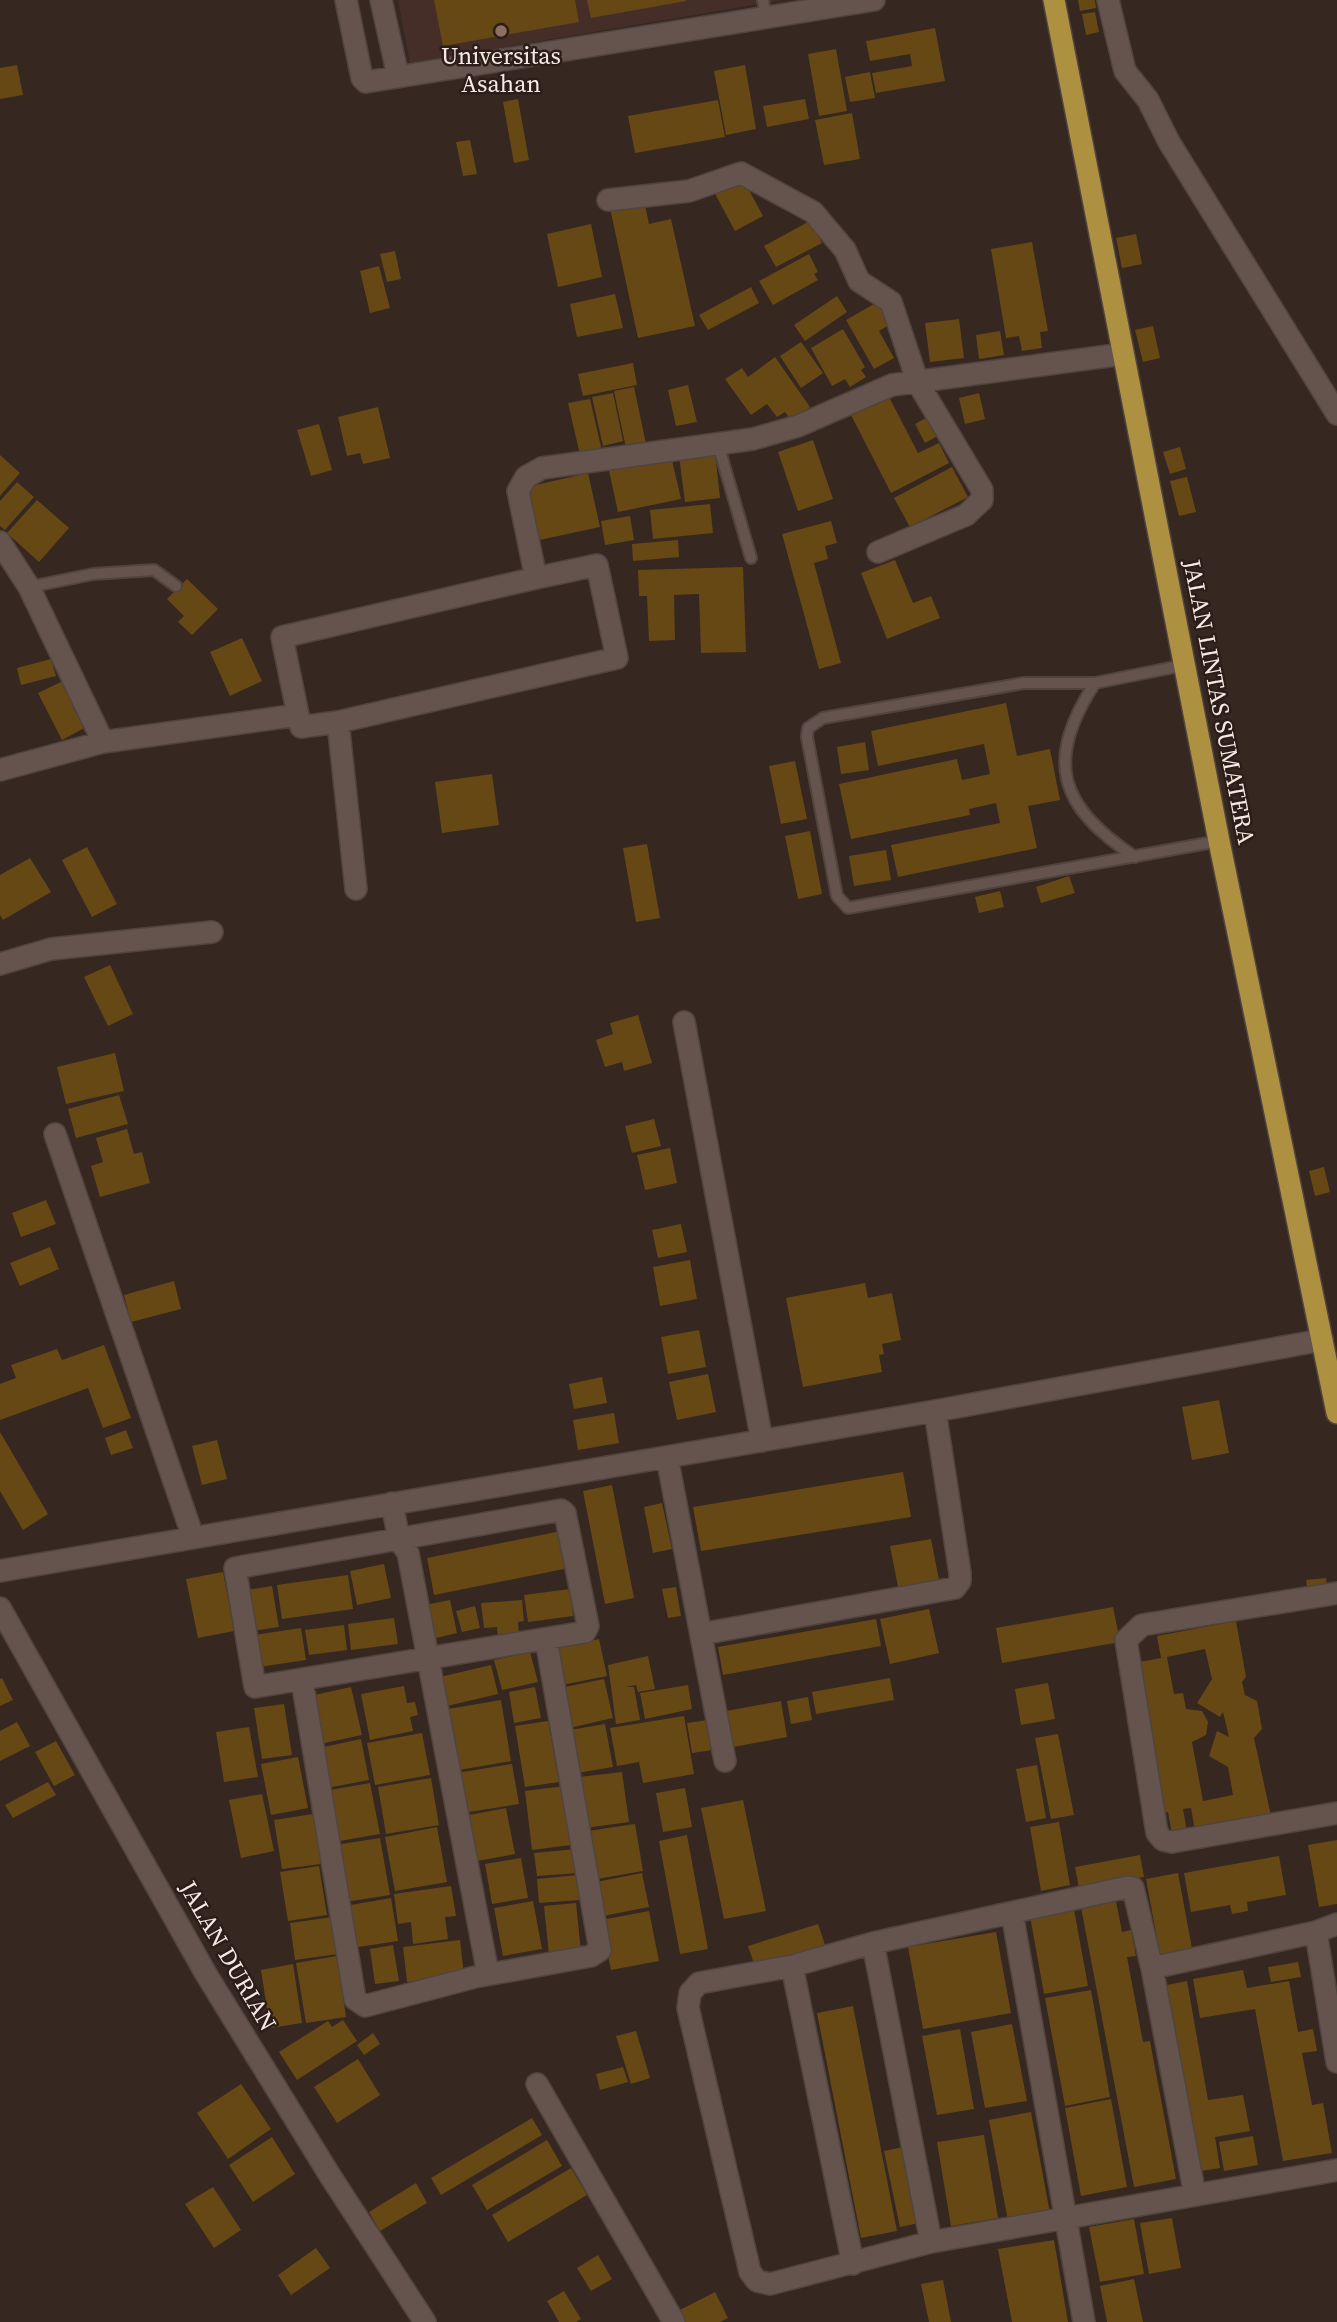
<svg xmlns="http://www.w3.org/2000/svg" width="1337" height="2322" font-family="'Source Serif 4',serif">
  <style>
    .built { fill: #442e27 }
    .building { fill: #664815; fill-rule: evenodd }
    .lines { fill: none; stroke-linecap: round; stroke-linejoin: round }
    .service-casing { stroke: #51443f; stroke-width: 14 }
    .minor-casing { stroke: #51443f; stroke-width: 24 }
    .tertiary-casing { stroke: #51443f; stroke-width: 24 }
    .trunk-casing { stroke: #51443f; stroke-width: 24 }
    .service { stroke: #65534d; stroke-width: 10 }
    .minor { stroke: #65534d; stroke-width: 21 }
    .tertiary { stroke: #65534d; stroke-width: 21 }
    .trunk { stroke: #ae9041; stroke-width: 21 }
    .education-dot { fill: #8d6e63; stroke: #2c1d18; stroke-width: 2.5 }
    .labels { text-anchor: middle; stroke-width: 5; stroke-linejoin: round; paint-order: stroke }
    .poi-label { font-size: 24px; fill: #f4e9e5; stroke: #2c1d18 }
    .street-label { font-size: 24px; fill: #f4e9e5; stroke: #2c1d18 }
  </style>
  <rect width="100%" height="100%" fill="#362721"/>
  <!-- built -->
  <path class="built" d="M398,0H784L410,63Z"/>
  <!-- building -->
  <path class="building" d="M434,0H575L579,22L443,46Z
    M587,0H686V1L591,18Z
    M1078,0H1095L1096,8L1080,11Z
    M1095,12L1099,32L1086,35L1082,14Z
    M935,28L945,81L876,93L872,73L912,66L910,54L870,61L866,41Z
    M836,49L847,111L819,116L808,54Z
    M17,65L23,95L0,99V68Z
    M745,65L756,129L726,135L714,71Z
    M870,72L875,98L850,102L845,77Z
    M518,99L529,160L514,163L503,102Z
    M805,99L809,119L767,127L763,106Z
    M718,100L725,137L635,153L628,116Z
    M852,113L860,159L824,165L815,120Z
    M470,140L477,174L463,176L456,142Z
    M742,177L763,216L735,231L714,192Z
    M644,200L649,224L671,219L695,326L638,338L610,208Z
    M810,221L822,243L776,267L764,246Z
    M591,224L602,277L558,287L547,234Z
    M1136,234L1142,264L1122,268L1116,238Z
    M1032,242L1048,331L1040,332L1042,348L1022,351L1019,336L1006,338L991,249Z
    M395,251L401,279L387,282L380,254Z
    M809,254L818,272L814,274L818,280L773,305L759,281Z
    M379,266L390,308L370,313L360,271Z
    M751,287L759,303L708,330L699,315Z
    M615,294L623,328L577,337L570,304Z
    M837,296L847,312L805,341L794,325Z
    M881,300L894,322L879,331L894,358L874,369L846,320Z
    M959,319L964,358L930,362L925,323Z
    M1153,326L1160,358L1143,362L1135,330Z
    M843,329L865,367L861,370L866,377L850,387L845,379L832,386L811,348Z
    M1000,331L1004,355L979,359L976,335Z
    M801,342L823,373L801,388L780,356Z
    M775,357L810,407L791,420L785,412L777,417L767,404L751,415L725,379L742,368L748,377Z
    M633,363L637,385L583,396L578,374Z
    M688,385L697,422L676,426L668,390Z
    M634,387L646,444L626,448L614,391Z
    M613,393L623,441L603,446L592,397Z
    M979,393L985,419L965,424L959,398Z
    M888,395L918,453L939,443L949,463L891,493L851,415Z
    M590,399L602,451L580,455L568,403Z
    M378,407L390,458L363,464L360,453L347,456L338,417Z
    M935,413L945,432L925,443L915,424Z
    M319,424L332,470L311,476L297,430Z
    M813,440L833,499L798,511L778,452Z
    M1180,447L1186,469L1170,474L1163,452Z
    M715,452L720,498L685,502L679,456Z
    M0,455L20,473L0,496Z
    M671,456L681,499L618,512L608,466Z
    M952,467L968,497L910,527L894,498Z
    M588,473L600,527L535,541L523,488Z
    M1187,477L1196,512L1179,516L1170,481Z
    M17,482L34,497L5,530L0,526V501Z
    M37,500L69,528L39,562L7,533Z
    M710,504L713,533L653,539L650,510Z
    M630,516L634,540L605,545L601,521Z
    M831,521L837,543L825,546L828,559L814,563L841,663L819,669L782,534Z
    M678,540L679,557L633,561L632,544Z
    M895,560L913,603L931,596L940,618L887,639L861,573Z
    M743,567L746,652L701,653L699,594L674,595L675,640L649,641L647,596H639L638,570Z
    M187,579L218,609L192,635L178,622L184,616L167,599Z
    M242,638L262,681L230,696L210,652Z
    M51,659L56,676L21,685L17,668Z
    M65,680L88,726L62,740L38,693Z
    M1006,703L1017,756L1050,749L1060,800L1028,806L1037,848L898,877L891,845L1000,823L996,803L969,809L970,815L851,839L839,784L957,759L962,780L990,774L984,744L878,766L871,731Z
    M865,742L869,770L841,774L837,747Z
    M795,761L807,819L781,824L769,766Z
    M492,774L499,825L442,833L435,782Z
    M810,831L822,894L798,899L785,836Z
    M647,844L660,918L636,922L623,848Z
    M87,847L117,904L92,917L62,860Z
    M886,850L891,880L854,886L849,856Z
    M30,858L51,892L3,920L0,915V875Z
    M1069,876L1075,893L1041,903L1036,887Z
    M1000,891L1004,907L979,913L975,897Z
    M110,965L133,1014L108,1026L84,977Z
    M638,1015L652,1063L624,1071L622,1062L605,1067L596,1040L613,1034L610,1023Z
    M115,1053L124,1091L66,1104L57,1067Z
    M119,1095L128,1124L76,1138L68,1109Z
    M654,1119L661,1146L632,1153L625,1126Z
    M127,1129L134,1154L142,1152L150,1183L100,1197L91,1166L103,1162L96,1138Z
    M670,1148L677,1183L645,1190L637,1155Z
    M1324,1167L1330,1192L1315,1196L1309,1171Z
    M46,1200L56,1224L21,1237L12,1213Z
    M681,1224L687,1252L658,1258L652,1230Z
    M50,1247L59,1269L20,1286L10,1263Z
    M690,1260L697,1299L660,1306L653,1267Z
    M174,1281L181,1309L131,1322L124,1295Z
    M865,1283L868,1298L892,1293L901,1340L882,1344L884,1354L879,1355L882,1372L803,1387L786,1298Z
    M699,1330L706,1367L668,1374L661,1337Z
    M104,1345L131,1418L103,1428L88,1388L0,1420V1384L16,1378L11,1365L57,1349L62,1360Z
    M708,1374L716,1412L677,1420L669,1382Z
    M602,1377L607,1403L574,1409L569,1384Z
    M1219,1400L1229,1453L1192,1460L1182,1407Z
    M614,1413L619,1443L578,1450L573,1420Z
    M126,1430L133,1448L111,1455L105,1438Z
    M0,1432L48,1514L23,1530L0,1491Z
    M217,1440L227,1479L202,1485L192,1446Z
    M903,1472L911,1517L701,1551L693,1507Z
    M612,1485L634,1598L605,1604L583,1491Z
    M662,1503L672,1549L653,1553L644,1507Z
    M561,1531L569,1568L434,1595L427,1558Z
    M931,1539L939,1580L898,1587L890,1546Z
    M384,1564L391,1598L357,1605L350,1571Z
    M223,1572L234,1631L198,1638L186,1579Z
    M348,1575L353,1609L282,1619L277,1585Z
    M1326,1578L1328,1592L1308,1594L1306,1580Z
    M272,1586L279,1627L253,1631L247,1590Z
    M676,1587L681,1616L668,1618L662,1589Z
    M570,1589L573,1616L528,1622L524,1595Z
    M450,1600L457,1633L432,1639L425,1605Z
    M522,1600L524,1621L518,1622L519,1637L498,1638L497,1627L484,1628L481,1603Z
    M475,1606L480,1628L462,1632L456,1611Z
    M1113,1607L1120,1642L1002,1663L996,1628Z
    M929,1609L939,1653L890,1664L880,1619Z
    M394,1618L398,1644L351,1650L348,1624Z
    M876,1619L881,1646L723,1675L718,1647Z
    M1236,1621L1246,1677L1242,1682L1245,1695L1257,1701L1262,1729L1254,1738L1271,1816L1195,1831L1191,1808L1183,1809L1188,1837L1173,1840L1168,1812L1160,1814L1139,1662L1161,1658L1157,1636ZM1205,1649L1212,1679L1197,1703L1220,1717L1223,1712L1229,1737L1217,1731L1209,1756L1228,1767L1233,1795L1203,1801L1192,1742L1206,1735L1208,1722L1202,1711L1186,1709L1183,1693L1174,1694L1167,1657Z
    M344,1625L347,1650L309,1655L305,1630Z
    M301,1628L306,1660L259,1667L254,1635Z
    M599,1639L607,1676L562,1685L554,1649Z
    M530,1652L538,1682L502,1690L494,1660Z
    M648,1656L655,1689L638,1692L636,1685L626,1687H634L640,1720L616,1724L608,1665Z
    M491,1665L498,1694L447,1706L440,1677Z
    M2,1678L13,1700L0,1706V1679Z
    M890,1678L894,1700L816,1714L812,1692Z
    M604,1679L613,1718L569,1728L560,1688Z
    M1048,1683L1055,1719L1021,1725L1015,1689Z
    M688,1685L692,1709L645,1719L640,1693Z
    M404,1686L407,1703L415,1702L418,1715L410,1717L413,1731L370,1740L361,1694Z
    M351,1687L362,1735L320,1744L310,1696Z
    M535,1687L541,1718L514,1723L509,1692Z
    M808,1697L812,1720L791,1724L787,1701Z
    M501,1700L511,1761L453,1771L442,1710Z
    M781,1701L787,1737L733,1747L726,1711Z
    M284,1704L292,1755L262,1759L254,1708Z
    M684,1716L694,1774L643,1783L639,1762L617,1766L610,1728Z
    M715,1719L720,1749L692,1753L687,1723Z
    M548,1721L559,1782L525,1787L515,1726Z
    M17,1722L30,1746L0,1761V1731Z
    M605,1724L613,1767L577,1773L570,1730Z
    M249,1727L258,1777L224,1782L216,1732Z
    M422,1733L430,1775L375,1785L367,1743Z
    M1058,1734L1074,1815L1051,1819L1035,1738Z
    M361,1739L369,1780L327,1788L319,1748Z
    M56,1741L75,1775L54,1786L35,1752Z
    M298,1757L308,1808L271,1815L261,1764Z
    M512,1764L519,1804L463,1813L457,1773Z
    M1037,1765L1046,1818L1026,1822L1016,1769Z
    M622,1772L629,1822L585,1828L579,1777Z
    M431,1778L439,1825L386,1834L378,1787Z
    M48,1782L56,1795L13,1818L5,1805Z
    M370,1783L380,1834L334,1842L324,1791Z
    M564,1786L571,1845L532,1850L525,1791Z
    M685,1788L692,1827L663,1832L656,1793Z
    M262,1794L274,1851L241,1858L229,1800Z
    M743,1800L766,1911L724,1919L701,1808Z
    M506,1808L515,1854L472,1862L464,1816Z
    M313,1814L321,1864L282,1869L274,1820Z
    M1059,1822L1070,1885L1041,1891L1030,1827Z
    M635,1824L643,1871L597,1879L588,1831Z
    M437,1827L447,1882L395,1891L385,1837Z
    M687,1835L708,1949L680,1954L659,1841Z
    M380,1838L390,1895L345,1902L335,1845Z
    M1337,1840V1904L1319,1907L1308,1845Z
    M576,1849L579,1873L537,1876L534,1853Z
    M1140,1855L1144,1877L1079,1888L1075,1867Z
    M1279,1856L1286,1895L1247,1902L1248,1911L1232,1914L1230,1905L1191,1912L1184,1873Z
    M521,1858L528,1898L492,1904L485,1864Z
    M319,1866L327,1915L288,1921L280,1872Z
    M642,1873L649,1907L603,1916L596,1882Z
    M1178,1873L1193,1954L1161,1960L1146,1879Z
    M578,1875L580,1900L539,1903L537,1879Z
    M451,1886L456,1916L445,1917L448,1939L413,1944L411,1922L398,1924L394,1894Z
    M391,1898L398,1941L352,1948L345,1906Z
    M533,1901L542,1949L503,1956L494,1908Z
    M1116,1901L1122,1932L1131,1930L1136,1956L1127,1957L1143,2042L1150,2041L1176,2179L1134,2187L1081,1907Z
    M576,1903L581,1952L549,1955L544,1906Z
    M1074,1909L1088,1986L1044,1994L1030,1916Z
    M649,1911L659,1961L611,1970L601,1920Z
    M333,1917L338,1954L295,1960L290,1923Z
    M818,1924L826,1948L756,1970L748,1946Z
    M996,1932L1011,2013L923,2029L908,1947Z
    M460,1940L464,1976L407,1982L403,1947Z
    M393,1945L399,1981L375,1984L370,1949Z
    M337,1956L346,2017L306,2023L296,1963Z
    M1298,1962L1301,1977L1271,1982L1268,1967Z
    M293,1964L302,2023L270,2028L261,1970Z
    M1243,1970L1247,1988L1289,1981L1298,2032L1313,2029L1317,2051L1302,2053L1312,2105L1323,2103L1332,2153L1283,2161L1255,2009L1200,2018L1193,1979Z
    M1187,1981L1208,2100L1243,2095L1250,2131L1215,2137L1220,2168L1195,2172L1162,1986Z
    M1091,1990L1110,2097L1065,2106L1045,1998Z
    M853,2006L897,2231L861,2238L817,2013Z
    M343,2020L357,2041L297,2080L279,2052L328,2021L332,2027Z
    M1012,2024L1027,2101L985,2108L971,2032Z
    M960,2029L974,2109L937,2115L922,2036Z
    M636,2031L650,2078L631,2084L616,2036Z
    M373,2033L380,2044L364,2055L357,2045Z
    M358,2059L380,2095L337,2123L314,2087Z
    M623,2067L628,2082L600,2090L596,2074Z
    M241,2084L271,2129L228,2159L197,2113Z
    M1111,2099L1127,2187L1081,2196L1065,2108Z
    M1031,2112L1050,2213L1008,2221L989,2120Z
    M532,2118L542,2135L441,2195L431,2178Z
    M984,2135L998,2218L951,2226L937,2142Z
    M1253,2136L1258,2165L1224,2171L1219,2142Z
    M272,2137L295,2174L253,2202L229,2165Z
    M547,2140L562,2166L487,2210L472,2185Z
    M903,2147L919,2223L900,2227L884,2151Z
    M571,2168L587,2195L508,2242L492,2215Z
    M416,2183L427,2203L380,2231L369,2212Z
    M213,2187L241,2230L214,2248L185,2204Z
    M1172,2218L1181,2268L1149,2274L1140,2223Z
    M1134,2219L1144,2274L1100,2282L1089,2227Z
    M1054,2240L1068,2322H1012L998,2249Z
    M316,2248L330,2268L291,2295L278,2275Z
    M598,2255L612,2279L591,2291L577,2268Z
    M1134,2279L1143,2322H1107L1100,2286Z
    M943,2280L951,2322H929L921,2284Z
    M564,2291L581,2319L576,2322H559L547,2301Z
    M715,2292L728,2318L720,2322H686L680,2310Z"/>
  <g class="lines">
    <defs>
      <path id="service" d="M763,0L766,18
        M718,444L751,558
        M29,587L93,574L154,570L176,586
        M1185,665L1095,683H1024L823,718L808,728L807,737L837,896L848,908L1219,841
        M1095,683C1044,761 1059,807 1135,857"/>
      <path id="minor" d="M346,0L362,78L366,82L874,0
        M381,0L398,76
        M1108,0L1125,71L1148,100L1169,142L1337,414
        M608,200L689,191L741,173L813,212L845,250L859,281L891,302L918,383L982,490V500L966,515L878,552
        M0,542L29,587L103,742
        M298,715L301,727L338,722
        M0,770L103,742L298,715L282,637L536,578L518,491L526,477L542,468L753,439L798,426L892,385L1123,354
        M356,889L338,722L617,658L597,565L536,578
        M0,964L51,949L212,932
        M684,1022L762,1441
        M55,1134L193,1537
        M667,1457L725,1761
        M392,1503L399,1540L408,1553L488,1974
        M561,1510L565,1513L588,1626L585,1632L255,1687L235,1568Z
        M0,1571L935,1411L1322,1340
        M1337,1593L1142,1625L1126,1640L1157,1833L1163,1840L1172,1842L1337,1813
        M701,1634L955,1588L960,1581V1573L935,1411
        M302,1680L355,1999L365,2006L475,1977L591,1956L600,1950L546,1639
        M1012,1913L1084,2322
        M1337,1924L1316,1932L1337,2062
        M873,1943L792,1966L699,1983L690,1993L688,2008L750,2272L757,2281L770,2284L931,2242
        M792,1966L853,2264
        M1152,1968L1316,1932
        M537,2084L674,2322
        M1195,2195L1152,1968L1133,1888L1128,1887L873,1943L931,2242L1337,2170"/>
      <path id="tertiary" d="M0,1608L206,1974L329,2174L425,2322"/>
      <path id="trunk" d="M1054,0L1219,841L1337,1413"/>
    </defs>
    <!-- service casing -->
    <use href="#service" class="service-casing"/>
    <!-- minor casing -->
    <use href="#minor" class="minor-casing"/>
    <!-- tertiary casing -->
    <use href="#tertiary" class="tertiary-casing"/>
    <!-- trunk casing -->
    <use href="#trunk" class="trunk-casing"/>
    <!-- service -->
    <use href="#service" class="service"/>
    <!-- minor -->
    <use href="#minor" class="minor"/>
    <!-- tertiary -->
    <use href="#tertiary" class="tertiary"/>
    <!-- trunk -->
    <use href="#trunk" class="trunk"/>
  </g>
  <!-- markers -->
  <circle class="education-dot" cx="501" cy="31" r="7"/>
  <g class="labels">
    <!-- poi labels -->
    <g class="poi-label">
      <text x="501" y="64">Universitas<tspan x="501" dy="28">Asahan</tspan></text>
    </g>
    <!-- street labels -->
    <g class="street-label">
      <text transform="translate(1219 702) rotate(79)" y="8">JALAN LINTAS SUMATERA</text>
      <text transform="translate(228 1956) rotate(60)" y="8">JALAN DURIAN</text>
    </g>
  </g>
</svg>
